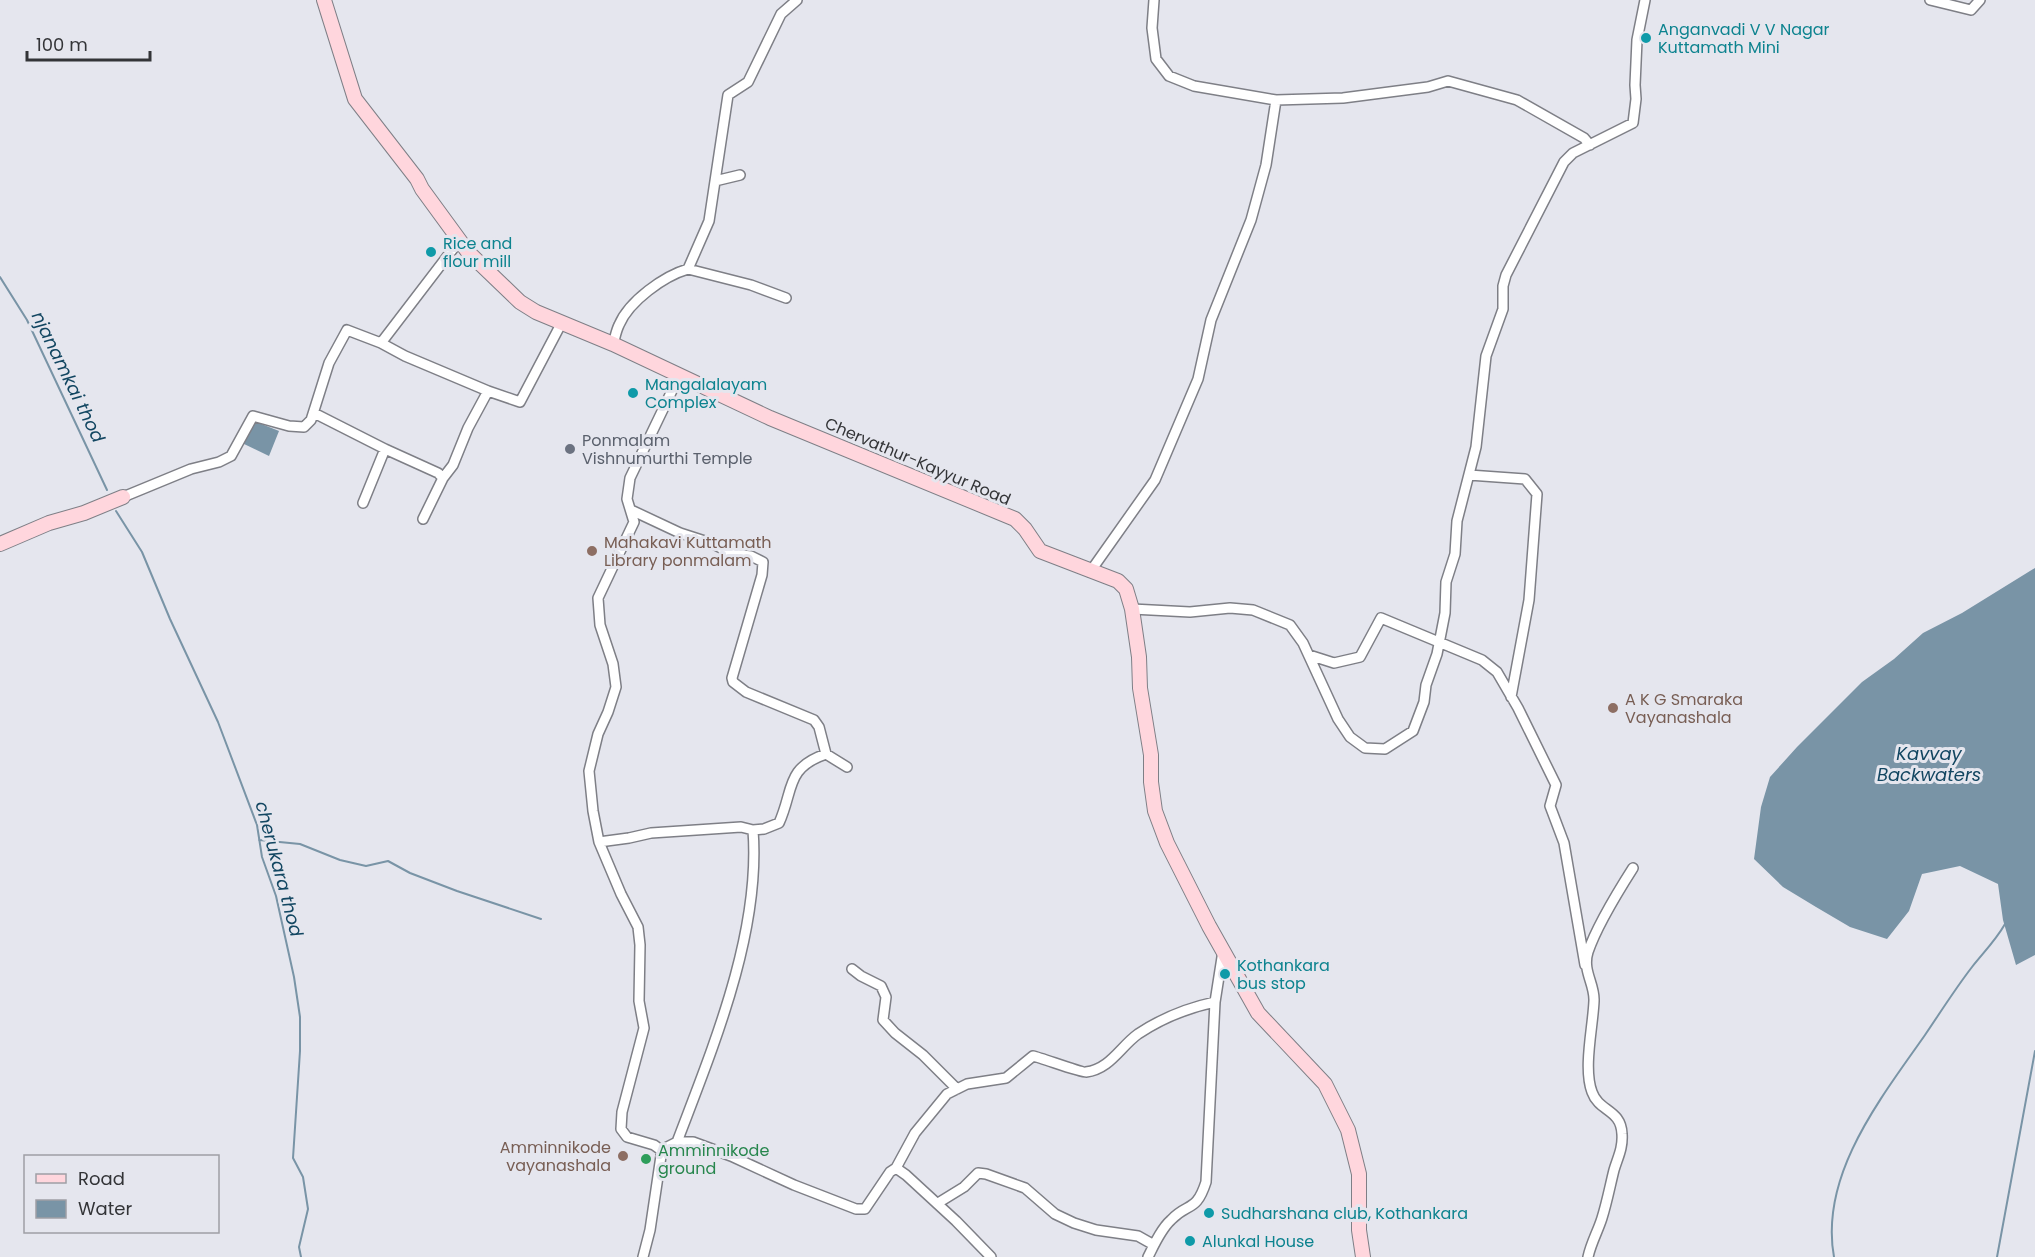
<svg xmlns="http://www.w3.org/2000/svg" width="2035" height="1257" font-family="Poppins,sans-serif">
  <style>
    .water { fill: #7994a6 }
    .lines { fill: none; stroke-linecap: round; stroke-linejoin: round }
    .stream { stroke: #7994a6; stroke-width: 2 }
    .street-casing { stroke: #7e7f86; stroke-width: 12 }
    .secondary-casing { stroke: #7e7f86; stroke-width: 16 }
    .street { stroke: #fff; stroke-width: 9 }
    .secondary { stroke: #ffd6dd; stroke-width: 14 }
    .culture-dot { fill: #0f9aa8; stroke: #e5e6ee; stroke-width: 2 }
    .worship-dot { fill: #6b7280; stroke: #e5e6ee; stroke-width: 2 }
    .education-dot { fill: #8d6e63; stroke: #e5e6ee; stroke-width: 2 }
    .leisure-dot { fill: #2e9e5b; stroke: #e5e6ee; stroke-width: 2 }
    .labels { text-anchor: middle; stroke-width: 6; stroke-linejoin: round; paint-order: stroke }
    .culture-label { font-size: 16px; fill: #0d838f; stroke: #e5e6ee; text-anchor: start }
    .worship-label { font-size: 16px; fill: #5b616d; stroke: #e5e6ee; text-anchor: start }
    .street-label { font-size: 16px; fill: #333437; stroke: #e5e6ee }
    .education-label { font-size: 16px; fill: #785e54; stroke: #e5e6ee; text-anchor: start }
    .leisure-label { font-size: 16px; fill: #27864d; stroke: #e5e6ee; text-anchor: start }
    .water-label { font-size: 18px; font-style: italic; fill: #124661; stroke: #e5e6ee }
  </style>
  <rect width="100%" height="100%" fill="#e5e6ee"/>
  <!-- water -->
  <path class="water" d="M254,421L279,431L269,456L242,443Z
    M2035,568V955L2016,965L2003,920L1998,884L1960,866L1922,874L1909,911L1887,939L1850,927L1816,907L1783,887L1754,859L1761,807L1770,777L1797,747L1862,682L1894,659L1923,633L1962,613Z"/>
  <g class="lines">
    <!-- stream -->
    <path class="stream" d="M0,277L27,320L107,490
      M116,511L142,552L170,619L218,722L257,825L262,857L276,896L294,977L300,1017V1051L293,1158L303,1177L308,1209L299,1247L301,1257
      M259,840L300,844L340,860L366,866L388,861L410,873L457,891L541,919
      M1834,1257C1819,1175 1881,1098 1925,1035C1940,1013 1955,989 1972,967C1983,953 1996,940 2005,924
      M1997,1257L2035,1051"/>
    <defs>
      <path id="street" d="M1154,0L1152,28L1156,59L1169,76L1194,86L1276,100L1343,98L1428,87L1448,81L1517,100L1584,138L1590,145
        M1930,0L1971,10L1980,0
        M715,181L740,175
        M688,269L751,285L786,298
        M381,343L405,356L488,391L520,402L561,324
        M613,344C615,338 616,331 619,325C629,301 664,276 688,269L709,221L728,95L748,82L781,14L797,0
        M314,413L385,449L363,503
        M385,449L438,473L443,478L423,519
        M1469,475L1525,479L1537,494L1529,600L1511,697
        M443,478L453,465L468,428L488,391
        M123,497L191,469L219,462L231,456L253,416L289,426L304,427L311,420L329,363L347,330L381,343L459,241
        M631,510L680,533L711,543L733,554L751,556L763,562L762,575L732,678L733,682L746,692L814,720L819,727L826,754L847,767
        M1090,572L1155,480L1198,379L1211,320L1251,220L1266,165L1276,100
        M1132,609L1190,612L1230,608L1253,610L1290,625L1303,643L1338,719L1350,737L1365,748L1385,749L1413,731L1424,702L1426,685L1437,654L1445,613L1446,582L1455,554L1457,521L1476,447L1486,356L1503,309V286L1506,275L1564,162L1573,153L1633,123L1636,99L1635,85L1637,40L1645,0
        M1309,655L1334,663L1360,657L1381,618L1482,660L1497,672L1518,708L1556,785L1550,806L1564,843L1585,965
        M753,830L764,829L779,823C794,790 785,768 826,754
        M599,842L629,838L651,833L741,827L753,830C761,933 713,1047 677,1142
        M852,969L861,976L881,986L886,997L883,1020L895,1033L923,1055L957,1089
        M661,1150L677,1142H693L731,1156L794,1185L856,1209H865L890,1172L896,1168L906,1175L956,1221L991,1257
        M896,1168L915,1133L947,1094L967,1084L1006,1078L1033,1056C1042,1058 1082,1073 1086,1072C1110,1069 1120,1047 1138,1034C1162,1018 1187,1008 1215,1002
        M938,1203L964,1187L978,1173L986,1174L1025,1188L1055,1214L1074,1223L1096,1230L1138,1236L1154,1245
        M643,1257L650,1230L661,1156V1150L654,1145L627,1137L621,1129L622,1112L644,1028L639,1001L640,945L638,927L621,894L599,842L593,811L589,771L598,734L608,712L616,687L613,664L600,625L598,598L634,522L627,499L630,478L679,376
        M1148,1257C1154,1245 1161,1229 1171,1220C1188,1202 1196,1213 1206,1182L1215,1002L1223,951
        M1588,1257C1591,1243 1598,1231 1602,1218C1607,1202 1610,1186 1614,1170C1618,1157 1623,1148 1622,1134C1621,1109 1599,1112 1592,1092C1583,1068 1593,1027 1594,1001C1595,984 1582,971 1588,952C1596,928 1619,890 1633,868"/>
      <path id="secondary" d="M324,0L355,99L417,179L422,189L468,252L520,302L536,312L613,344L770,418L1015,519L1025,529L1040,551L1118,581L1126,589L1132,609L1139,657L1140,688L1151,755V782L1155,811L1167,843L1209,926L1258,1013L1325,1084L1348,1130L1359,1174V1230L1363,1257
        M0,544L49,523L84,513L123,497"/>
    </defs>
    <!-- street casing -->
    <use href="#street" class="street-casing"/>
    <!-- secondary casing -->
    <use href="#secondary" class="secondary-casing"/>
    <!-- street -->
    <use href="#street" class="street"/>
    <!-- secondary -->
    <use href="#secondary" class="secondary"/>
  </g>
  <!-- markers -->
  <g class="culture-dot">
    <circle cx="1646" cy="38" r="6"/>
    <circle cx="431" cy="252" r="6"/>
    <circle cx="633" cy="393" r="6"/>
    <circle cx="1225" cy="974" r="6"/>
    <circle cx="1209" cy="1213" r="6"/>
    <circle cx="1190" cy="1241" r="6"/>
  </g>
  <circle class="worship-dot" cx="570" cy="449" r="6"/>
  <g class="education-dot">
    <circle cx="592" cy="551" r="6"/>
    <circle cx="1613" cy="708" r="6"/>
    <circle cx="623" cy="1156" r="6"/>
  </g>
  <circle class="leisure-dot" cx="646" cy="1159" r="6"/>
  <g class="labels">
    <!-- culture labels -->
    <g class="culture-label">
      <text x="1658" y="35">Anganvadi V V Nagar<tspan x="1658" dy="18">Kuttamath Mini</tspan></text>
      <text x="443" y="249">Rice and<tspan x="443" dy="18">flour mill</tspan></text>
      <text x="645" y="390">Mangalalayam<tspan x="645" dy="18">Complex</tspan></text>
      <text x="1237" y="971">Kothankara<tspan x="1237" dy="18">bus stop</tspan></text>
      <text x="1221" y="1219">Sudharshana club, Kothankara</text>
      <text x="1202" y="1247">Alunkal House</text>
    </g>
    <!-- worship labels -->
    <g class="worship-label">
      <text x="582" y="446">Ponmalam<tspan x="582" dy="18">Vishnumurthi Temple</tspan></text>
    </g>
    <!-- street labels -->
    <g class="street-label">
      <text transform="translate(918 461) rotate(23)" y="6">Chervathur-Kayyur Road</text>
    </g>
    <!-- education labels -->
    <g class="education-label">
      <text x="604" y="548">Mahakavi Kuttamath<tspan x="604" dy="18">Library ponmalam</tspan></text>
      <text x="1625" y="705">A K G Smaraka<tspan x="1625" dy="18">Vayanashala</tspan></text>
      <text x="611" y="1153" text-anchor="end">Amminnikode<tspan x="611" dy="18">vayanashala</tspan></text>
    </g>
    <!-- leisure labels -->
    <g class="leisure-label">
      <text x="658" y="1156">Amminnikode<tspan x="658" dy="18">ground</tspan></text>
    </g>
    <!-- water labels -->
    <g class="water-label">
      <text transform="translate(68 377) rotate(64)" y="6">njanamkai thod</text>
      <text x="1929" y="760">Kavvay<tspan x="1929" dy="21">Backwaters</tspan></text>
      <text transform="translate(279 869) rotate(75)" y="6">cherukara thod</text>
    </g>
  </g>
  <!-- legend -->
  <rect x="24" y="1155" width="195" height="78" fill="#e5e6ee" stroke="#9e9fa5" stroke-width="1.5"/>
  <rect x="36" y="1174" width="30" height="9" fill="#ffd6dd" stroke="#9e9fa5" stroke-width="1.5"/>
  <text x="78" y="1185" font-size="18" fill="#333437">Road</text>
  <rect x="36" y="1200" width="30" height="18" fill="#7994a6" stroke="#9e9fa5" stroke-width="1.5"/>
  <text x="78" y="1215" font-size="18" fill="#333437">Water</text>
  <!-- scale -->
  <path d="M27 51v9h123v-9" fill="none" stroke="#333437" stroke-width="3"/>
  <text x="36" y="51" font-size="18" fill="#333437" stroke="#e5e6ee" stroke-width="4.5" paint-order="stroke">100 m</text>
</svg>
